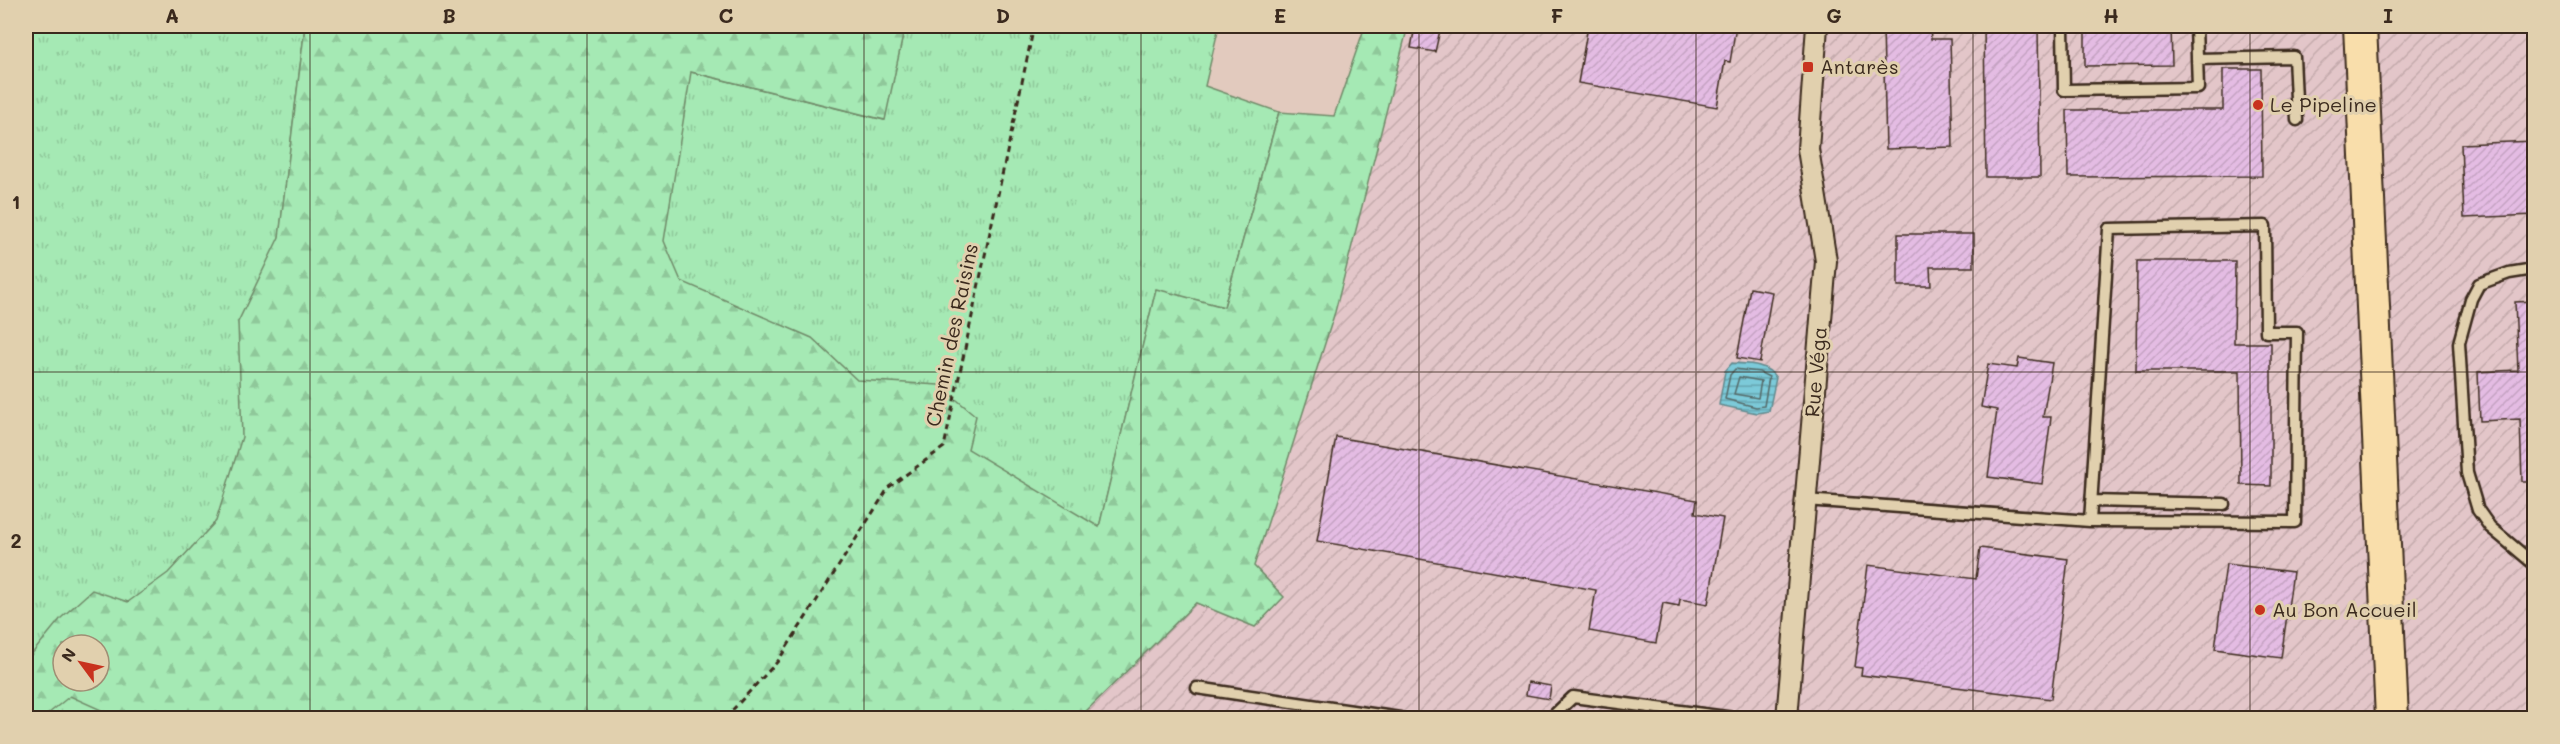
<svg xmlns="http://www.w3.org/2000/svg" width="2560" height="744" font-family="Mali,sans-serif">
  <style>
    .industrial { fill: url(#industrial-furrows) }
    .grass { fill: url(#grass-tufts); stroke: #708a69; stroke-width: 1.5; fill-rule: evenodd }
    .forest { fill: url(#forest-firs); stroke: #708a69; stroke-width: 1.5; fill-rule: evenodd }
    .water { fill: url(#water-rules); stroke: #628a8e; stroke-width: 1.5 }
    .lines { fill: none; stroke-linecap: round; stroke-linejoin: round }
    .shore { stroke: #556a69; stroke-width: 1.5 }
    .building { fill: url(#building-hatch); stroke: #3b2a1e; stroke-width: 1.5 }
    .service-casing { stroke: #3b2a1e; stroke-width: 15 }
    .minor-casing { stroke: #3b2a1e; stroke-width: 24 }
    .primary-casing { stroke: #3b2a1e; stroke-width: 36 }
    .path { stroke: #3b2a1e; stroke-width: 3; stroke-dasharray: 6 4.5; stroke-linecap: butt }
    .service { stroke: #e1d0ae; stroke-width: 10 }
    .minor { stroke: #e1d0ae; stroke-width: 20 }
    .primary { stroke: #f9deab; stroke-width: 32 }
    .grid { fill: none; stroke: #3b2a1e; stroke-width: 1.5; stroke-opacity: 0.55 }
    .poi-dot { fill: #c8321e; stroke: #e1d0ae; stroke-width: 2 }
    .labels { text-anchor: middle; stroke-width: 6; stroke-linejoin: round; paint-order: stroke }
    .poi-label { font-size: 20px; fill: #3b2a1e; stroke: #e1d0ae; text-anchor: start }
    .street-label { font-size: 20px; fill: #3b2a1e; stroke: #e1d0ae }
    .neatline { fill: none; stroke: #3b2a1e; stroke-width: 2 }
    .grid-label { font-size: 20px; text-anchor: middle; font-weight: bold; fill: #3b2a1e }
  </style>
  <defs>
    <pattern id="industrial-furrows" width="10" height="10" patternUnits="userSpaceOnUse" patternTransform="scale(1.5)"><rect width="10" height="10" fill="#e3c6c9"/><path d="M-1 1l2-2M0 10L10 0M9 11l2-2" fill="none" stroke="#c4aaac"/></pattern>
    <pattern id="grass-tufts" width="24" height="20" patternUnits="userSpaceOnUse" patternTransform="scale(1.5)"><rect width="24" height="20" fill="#a5e9b4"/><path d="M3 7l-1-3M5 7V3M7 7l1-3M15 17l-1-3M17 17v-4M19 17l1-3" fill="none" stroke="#8fc89a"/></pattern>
    <pattern id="forest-firs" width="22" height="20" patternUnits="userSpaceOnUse" patternTransform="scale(1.5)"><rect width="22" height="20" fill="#a5e9b4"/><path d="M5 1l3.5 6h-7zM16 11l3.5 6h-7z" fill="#8fc89a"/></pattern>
    <pattern id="water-rules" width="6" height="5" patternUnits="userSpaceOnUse" patternTransform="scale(1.5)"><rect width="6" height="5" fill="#7ccad9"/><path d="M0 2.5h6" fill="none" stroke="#67a4af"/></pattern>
    <pattern id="building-hatch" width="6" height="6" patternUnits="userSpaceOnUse" patternTransform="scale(1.5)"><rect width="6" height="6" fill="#e4bce3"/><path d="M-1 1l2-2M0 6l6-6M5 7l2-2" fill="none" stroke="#c4a2c2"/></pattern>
  </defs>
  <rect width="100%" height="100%" fill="#e2cabe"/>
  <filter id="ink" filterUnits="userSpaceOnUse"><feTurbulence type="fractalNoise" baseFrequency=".0167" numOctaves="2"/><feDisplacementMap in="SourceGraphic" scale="12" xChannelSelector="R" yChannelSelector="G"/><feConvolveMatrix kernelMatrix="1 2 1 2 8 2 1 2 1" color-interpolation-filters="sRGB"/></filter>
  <g filter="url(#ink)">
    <!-- industrial -->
    <path class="industrial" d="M1408,26H2534V718H1079L1196,603L1255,627L1284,597L1254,566L1335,312Z"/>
    <!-- grass -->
    <path class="grass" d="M26,26H305L270,313L691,72L884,120L905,26H1084L1126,34L1128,26H1219L1205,86L1279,112L1224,307L1156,290L1099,528L646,718H26ZM63,645H99V681H63Z"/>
    <!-- forest -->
    <path class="forest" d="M305,26H905L885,120L691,72L664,241L681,281L812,338L857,380L939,385L976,416L968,449L1099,527L1156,289L1224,307L1279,112L1334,116L1365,26H1408L1335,312L1254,566L1284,597L1255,627L1196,603L1079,718H119L70,696L43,718H26V661L61,618L92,590L128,602L168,573L216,521L242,437L238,322L279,237ZM63,645H99V681H63Z"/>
    <!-- water -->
    <path class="water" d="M1732,363C1748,364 1767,363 1776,378L1769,411L1757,413L1719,405L1725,371Z"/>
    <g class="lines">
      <!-- shore -->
      <path class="shore" d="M1735,369L1759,372L1769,377L1764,406L1756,407L1725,399L1730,375Z
        M1739,377L1761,381L1758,398L1734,394Z"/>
    </g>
    <!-- building -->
    <path class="building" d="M1415,26H1441L1435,52L1411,48Z
      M1588,26H1736L1730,62L1725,61L1717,107L1578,83Z
      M1886,26H1920V29H1930L1931,39H1950L1953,147L1886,149L1883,27Z
      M1984,26H2038L2040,177H1986Z
      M2085,26H2171L2172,65L2085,66Z
      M2223,69H2261L2262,176L2068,177L2067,110H2223Z
      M2535,141V215L2464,218L2461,144Z
      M1898,234H1974V267H1930L1931,286H1898Z
      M2137,261H2235L2234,343H2271V486L2241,485L2240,371H2136Z
      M1750,288L1772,292L1760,362L1737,358Z
      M2535,301V481H2522L2520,419L2480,421L2478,372L2518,370L2515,302Z
      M2019,358L2052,363L2043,417H2051L2042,484L1988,477L1997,410L1981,407L1988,364L2017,368Z
      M1336,437L1697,500L1695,513L1723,518L1708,604L1680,599L1679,606L1663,603L1656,643L1589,631L1596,590L1317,541Z
      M1980,548L2068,559L2051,699L1861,675L1862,668L1855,667L1868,565L1976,579Z
      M2226,564L2293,572L2281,658L2215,649Z
      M1528,682L1551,686L1549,699L1526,695Z"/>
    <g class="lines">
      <defs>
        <path id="service" d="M2063,26L2064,90L2198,88L2196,26
          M2197,59L2294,57L2297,120
          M2534,269L2509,273L2479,284L2471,299L2459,343L2467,473L2478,510L2490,527L2534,564
          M1805,500L2090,521L2109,229L2265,226L2266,332H2297L2295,522L2090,521
          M2091,501L2224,504
          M1197,688L1400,718
          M1551,718L1573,697L1734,718"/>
        <path id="minor" d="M1787,718L1826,261L1808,149L1817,26"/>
        <path id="primary" d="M2360,26L2392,718"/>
      </defs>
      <!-- service casing -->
      <use href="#service" class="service-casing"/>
      <!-- minor casing -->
      <use href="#minor" class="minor-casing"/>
      <!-- primary casing -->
      <use href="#primary" class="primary-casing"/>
      <!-- path -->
      <path class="path" d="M725,718L778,661L889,487L944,447L1034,26"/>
      <!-- service -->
      <use href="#service" class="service"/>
      <!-- minor -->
      <use href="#minor" class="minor"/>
      <!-- primary -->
      <use href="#primary" class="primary"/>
    </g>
  </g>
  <!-- grid -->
  <path class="grid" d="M310,26V718M587,26V718M864,26V718M1141,26V718M1419,26V718M1696,26V718M1973,26V718M2250,26V718M26,372H2534"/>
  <!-- markers -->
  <g class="poi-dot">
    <rect x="1802" y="61" width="12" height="12" rx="3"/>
    <circle cx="2258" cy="105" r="6"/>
    <circle cx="2260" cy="610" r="6"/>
  </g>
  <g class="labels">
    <!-- poi labels -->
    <g class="poi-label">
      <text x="1820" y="74">Antarès</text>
      <text x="2270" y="112">Le Pipeline</text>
      <text x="2272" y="617">Au Bon Accueil</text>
    </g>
    <!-- street labels -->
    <g class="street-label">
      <text transform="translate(952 335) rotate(-78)" y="7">Chemin des Raisins</text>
      <text transform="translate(1816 372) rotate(-85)" y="7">Rue Véga</text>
    </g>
  </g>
  <!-- margin -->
  <rect width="2560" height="744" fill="none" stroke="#e1d0ae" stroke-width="66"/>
  <!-- north arrow -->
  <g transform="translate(81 663) rotate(303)"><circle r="28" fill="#e1d0ae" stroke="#9f8e74" stroke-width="1.5"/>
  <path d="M0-4.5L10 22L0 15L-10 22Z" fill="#c8321e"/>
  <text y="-9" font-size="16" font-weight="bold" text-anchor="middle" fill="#3b2a1e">N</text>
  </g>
  <rect x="33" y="33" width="2494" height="678" class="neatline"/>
  <g class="grid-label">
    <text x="172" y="23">A</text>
    <text x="449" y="23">B</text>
    <text x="726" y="23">C</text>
    <text x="1003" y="23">D</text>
    <text x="1280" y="23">E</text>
    <text x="1557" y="23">F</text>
    <text x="1834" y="23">G</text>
    <text x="2111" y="23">H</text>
    <text x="2388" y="23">I</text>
    <text x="16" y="209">1</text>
    <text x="16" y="548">2</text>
  </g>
</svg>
